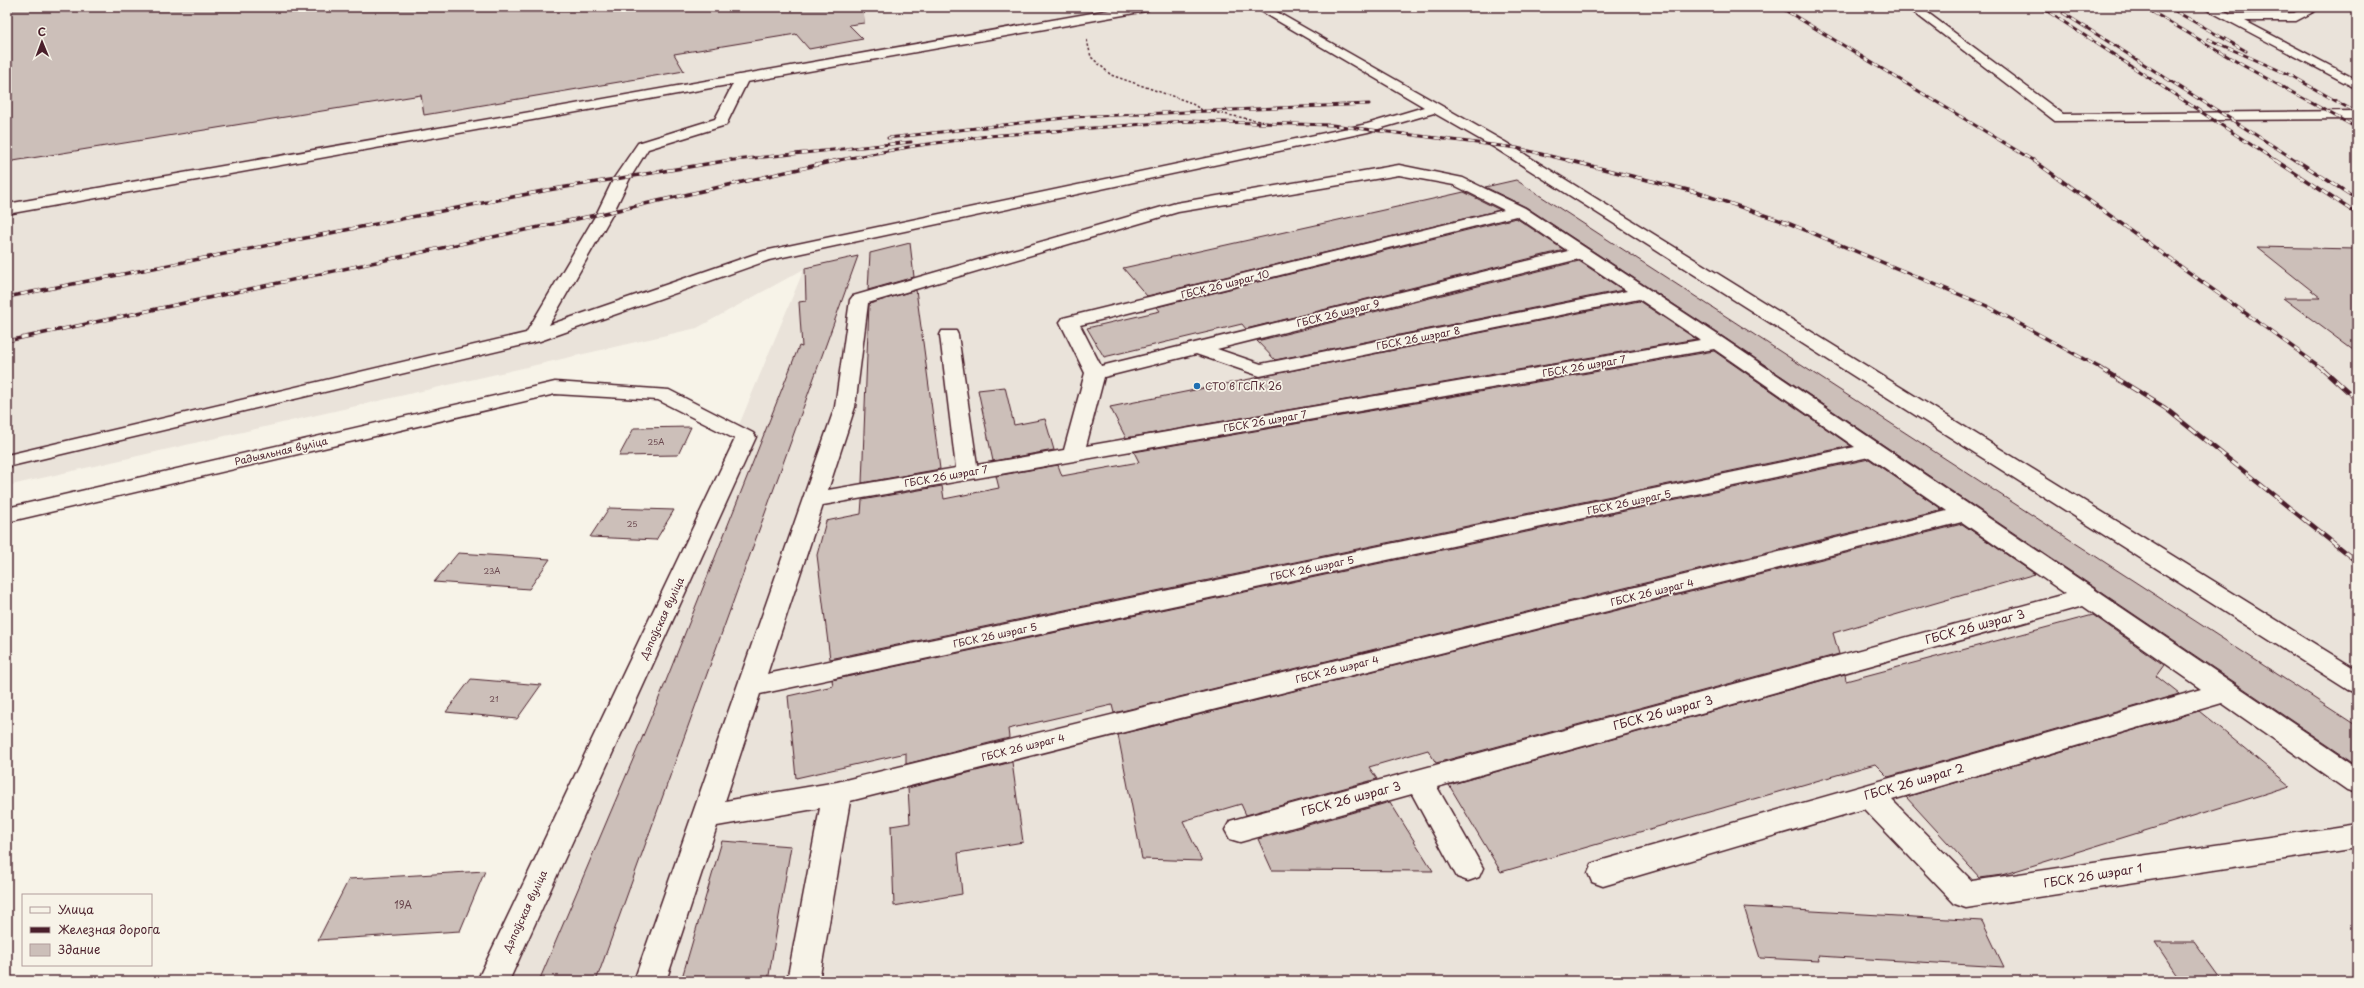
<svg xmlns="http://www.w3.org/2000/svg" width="2364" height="988" font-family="'Playpen Sans',sans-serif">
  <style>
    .built { fill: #eae3da }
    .building { fill: #ccbfb9; stroke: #4a1f2b }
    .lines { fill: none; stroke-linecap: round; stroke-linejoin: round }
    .minor-casing { stroke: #4a1f2b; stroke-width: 3 }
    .path { stroke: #4a1f2b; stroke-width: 1.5; stroke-dasharray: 2.5 2; stroke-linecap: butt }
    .minor { fill: #f7f3e8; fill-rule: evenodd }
    .rail-far2-casing { stroke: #4a1f2b; stroke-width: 3 }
    .rail-far1-casing { stroke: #4a1f2b; stroke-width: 3.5 }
    .rail-casing { stroke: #4a1f2b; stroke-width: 4.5 }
    .rail-far2 { stroke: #f7f3e8; stroke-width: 2; stroke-dasharray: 5.5; stroke-linecap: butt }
    .rail-far1 { stroke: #f7f3e8; stroke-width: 2.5; stroke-dasharray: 7; stroke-linecap: butt }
    .rail { stroke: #f7f3e8; stroke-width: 3; stroke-dasharray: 9; stroke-linecap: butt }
    .poi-dot { fill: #1f6fb2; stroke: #f7f3e8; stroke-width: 1.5 }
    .labels { text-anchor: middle; stroke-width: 3.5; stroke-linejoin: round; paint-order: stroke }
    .number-label { font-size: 8px; fill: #6a474e }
    .street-label { font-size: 10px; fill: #4a1f2b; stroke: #f7f3e8 }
    .poi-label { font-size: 10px; fill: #4a1f2b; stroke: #f7f3e8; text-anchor: start }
    .near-number-label { font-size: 10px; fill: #6a474e }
    .near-street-label { font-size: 12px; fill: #4a1f2b; stroke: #f7f3e8 }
  </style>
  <rect width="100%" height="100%" fill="#f7f3e8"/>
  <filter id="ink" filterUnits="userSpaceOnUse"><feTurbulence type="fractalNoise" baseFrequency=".025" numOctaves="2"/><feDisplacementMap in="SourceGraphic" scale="8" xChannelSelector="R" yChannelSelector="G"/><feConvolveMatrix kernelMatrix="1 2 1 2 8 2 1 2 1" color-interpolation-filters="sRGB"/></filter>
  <g filter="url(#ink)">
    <!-- built -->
    <path class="built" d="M7,7H2357V981H507L804,269L697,328L7,486Z"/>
    <!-- building -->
    <path class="building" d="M7,7H863L864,23L849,25L863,39L809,49L796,34L674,54L684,71L424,115L421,95L7,162Z
      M1516,180L2357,726V765L1725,338L1526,207L1485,187Z
      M1464,192L1500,210L1147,296L1123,268Z
      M1516,218L1564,250L1246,329L1242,324L1104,357L1087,328L1160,311L1157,307Z
      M910,243L914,277L868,290L870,253Z
      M2257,247L2357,249V353L2283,298H2321Z
      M858,256L596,981H539L662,691L799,346L802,347L799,302L806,301L805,268Z
      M1579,261L1623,290L1275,360L1257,341Z
      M916,290L940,469L862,483L869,304Z
      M1639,301L1696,339L1126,438L1110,407Z
      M1714,351L1851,446L830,659L817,555L826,521L861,514L862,500L942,486L944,499L999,488L996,476L1058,465L1062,476L1139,462L1134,452Z
      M1005,387L1014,425L1045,419L1054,450L993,461L978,390Z
      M691,427L678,455L619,456L634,428Z
      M1869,459L1943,510L1114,713L1112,705L1008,729L1009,738L906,764V753L796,778L788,696L833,686L832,680Z
      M609,508L674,510L656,540L590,537Z
      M1962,524L2035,574L1833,633L1839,654L1436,763L1428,750L1369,767L1377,779L1246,815L1241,804L1183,821L1202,861L1142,859L1118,735Z
      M458,553L550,559L529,589L434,582Z
      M2093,615L2164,665L2156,676L2179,694L1888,777L1875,764L1501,872L1449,785L1845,674L1846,681Z
      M471,679L541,685L517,719L446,712Z
      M2199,711L2290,786L2002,875L1980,878L1906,797Z
      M1012,762L1023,842L958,853L962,894L894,906L891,826L910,823L908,788Z
      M1390,802L1433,871L1272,870L1258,839Z
      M722,841L791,846L768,981H681Z
      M485,871L460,931L318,940L349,879Z
      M1744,907L1982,921L2004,967L1818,956L1819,961L1760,958Z
      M2155,942H2194L2222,981H2181Z"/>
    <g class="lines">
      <defs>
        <path id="minor" d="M1126,7H1152L1146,11L747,82L726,125L648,149L630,178L613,213L549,325L764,251L1367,124L1424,107L1254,7H1268L1505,142L2357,670V693L2348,690L1495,148L1434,113L1368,132L769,260L540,341L7,467V455L526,333L597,213L614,178L638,143L715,119L733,84L7,214V204Z
          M1907,7H1920L2063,114L2357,111V119L2055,121Z
          M2202,7H2217L2231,14L2294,13L2305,7H2317L2315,11L2296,21H2245L2357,80V89Z
          M1399,165L1463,178L1525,208L1724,339L2357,767V793L2347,790L2222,703L1892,800L1972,881L2357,824V848L1966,908L1955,904L1864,809L1603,886L1592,882L1588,873L1592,864L1603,860L2202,689L2083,606L1437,787L1483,868L1479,877L1468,881L1457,877L1412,794L1240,842L1230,839L1225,830L1230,821L1240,818L2066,594L1962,522L850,801L819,981H787L820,808L717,826L666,981H634L835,407L850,300L853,296L1176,203ZM1399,175L1454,185L1504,210L1063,318L1060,322L1085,373L1064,450L977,465L958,335L956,331H942L940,335L956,468L828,490L855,407L868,303L1178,212ZM1516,216L1568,251L1101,366L1080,325ZM1579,259L1627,291L1261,364L1217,349ZM1639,299L1700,340L1086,446L1104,377L1196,354L1260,376ZM1714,349L1855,447L767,674L823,505ZM1869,457L1947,511L837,782L725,801L760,694Z
          M555,382L669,390L753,433L756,437L509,981H477L735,439L658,400L555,394L7,522V508Z"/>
      </defs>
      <!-- minor casing -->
      <use href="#minor" class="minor-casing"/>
      <!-- path -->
      <path class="path" d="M1087,40L1091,57L1111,75L1189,102L1202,110L1270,123"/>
      <!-- minor -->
      <use href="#minor" class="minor"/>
      <defs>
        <path id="rail-far2" d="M1780,7L2034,161
          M2041,7L2276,161
          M2144,7L2244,66L2357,128
          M2168,7L2246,51
          M2063,13L2297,161
          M2208,39L2292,76L2357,113
          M888,138L1073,117L1369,104
          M725,161L911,142
          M834,161L914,146L988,136L1184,121L1332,125L1517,148L1571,161"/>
        <path id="rail-far1" d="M1567,160L1696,192L1788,223L1987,306L2102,369
          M2033,160L2323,369
          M2275,160L2357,214
          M2296,160L2357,199
          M7,297L548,190L731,160
          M7,341L605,213L839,160"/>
        <path id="rail" d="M2100,368L2165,408L2357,562
          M2322,368L2357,400"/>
      </defs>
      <!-- rail-far2 casing -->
      <use href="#rail-far2" class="rail-far2-casing"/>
      <!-- rail-far1 casing -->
      <use href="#rail-far1" class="rail-far1-casing"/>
      <!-- rail casing -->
      <use href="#rail" class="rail-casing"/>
      <!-- rail-far2 -->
      <use href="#rail-far2" class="rail-far2"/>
      <!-- rail-far1 -->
      <use href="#rail-far1" class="rail-far1"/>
      <!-- rail -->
      <use href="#rail" class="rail"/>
    </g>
  </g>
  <!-- markers -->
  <circle class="poi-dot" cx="1197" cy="386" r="4"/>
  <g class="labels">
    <!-- number labels -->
    <g class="number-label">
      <text x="656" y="445">25А</text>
      <text x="632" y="527">25</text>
      <text x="492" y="574">23А</text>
      <text x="494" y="702">21</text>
    </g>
    <!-- street labels -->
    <g class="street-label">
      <text transform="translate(1225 284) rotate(-14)" y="4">ГБСК 26 шэраг 10</text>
      <text transform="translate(1338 313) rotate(-14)" y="4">ГБСК 26 шэраг 9</text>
      <text transform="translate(1418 338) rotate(-11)" y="4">ГБСК 26 шэраг 8</text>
      <text transform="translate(1584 366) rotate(-10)" y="4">ГБСК 26 шэраг 7</text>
      <text transform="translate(1265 421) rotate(-10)" y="4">ГБСК 26 шэраг 7</text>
      <text transform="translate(281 451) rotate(-13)" y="4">Радыяльная вуліца</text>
      <text transform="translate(946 476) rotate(-10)" y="4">ГБСК 26 шэраг 7</text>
      <text transform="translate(1629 502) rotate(-12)" y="4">ГБСК 26 шэраг 5</text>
      <text transform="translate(1312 568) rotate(-12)" y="4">ГБСК 26 шэраг 5</text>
      <text transform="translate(1652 592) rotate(-14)" y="4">ГБСК 26 шэраг 4</text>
      <text transform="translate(662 618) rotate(-65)" y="4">Дэпоўская вуліца</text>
      <text transform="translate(995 635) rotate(-12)" y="4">ГБСК 26 шэраг 5</text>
      <text transform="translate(1337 669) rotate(-14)" y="4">ГБСК 26 шэраг 4</text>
      <text transform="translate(1023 747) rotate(-14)" y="4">ГБСК 26 шэраг 4</text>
      <text transform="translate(525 911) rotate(-65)" y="4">Дэпоўская вуліца</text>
    </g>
    <!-- poi labels -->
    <g class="poi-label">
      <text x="1205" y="390">СТО в ГСПК 26</text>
    </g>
    <!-- near-number labels -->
    <g class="near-number-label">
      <text x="403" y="909">19А</text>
    </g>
    <!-- near-street labels -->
    <g class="near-street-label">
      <text transform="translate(1975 627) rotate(-15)" y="4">ГБСК 26 шэраг 3</text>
      <text transform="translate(1663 713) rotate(-15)" y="4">ГБСК 26 шэраг 3</text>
      <text transform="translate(1914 782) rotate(-16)" y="4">ГБСК 26 шэраг 2</text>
      <text transform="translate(1351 799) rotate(-15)" y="4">ГБСК 26 шэраг 3</text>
      <text transform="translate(2093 876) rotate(-9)" y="4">ГБСК 26 шэраг 1</text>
    </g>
  </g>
  <!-- margin -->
  <rect width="2364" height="988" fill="none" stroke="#f7f3e8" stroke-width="24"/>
  <rect x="12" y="12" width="2340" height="964" fill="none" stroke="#4a1f2b" stroke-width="1.5" filter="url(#ink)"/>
  <!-- legend -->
  <rect x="22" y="894" width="130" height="72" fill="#f7f3e8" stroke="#b29e9c"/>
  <rect x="30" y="907" width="20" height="6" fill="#f7f3e8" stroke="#b29e9c"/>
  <text x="58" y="914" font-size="12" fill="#4a1f2b">Улица</text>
  <rect x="30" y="927" width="20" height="6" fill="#4a1f2b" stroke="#b29e9c"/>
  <text x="58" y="934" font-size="12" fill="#4a1f2b">Железная дорога</text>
  <rect x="30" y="944" width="20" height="12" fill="#ccbfb9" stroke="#b29e9c"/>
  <text x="58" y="954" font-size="12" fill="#4a1f2b">Здание</text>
  <!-- north arrow -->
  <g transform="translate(42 42) rotate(359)" stroke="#f7f3e8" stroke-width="3" paint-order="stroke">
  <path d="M0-3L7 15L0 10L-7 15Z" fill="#4a1f2b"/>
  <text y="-6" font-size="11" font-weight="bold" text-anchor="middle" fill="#4a1f2b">С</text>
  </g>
</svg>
